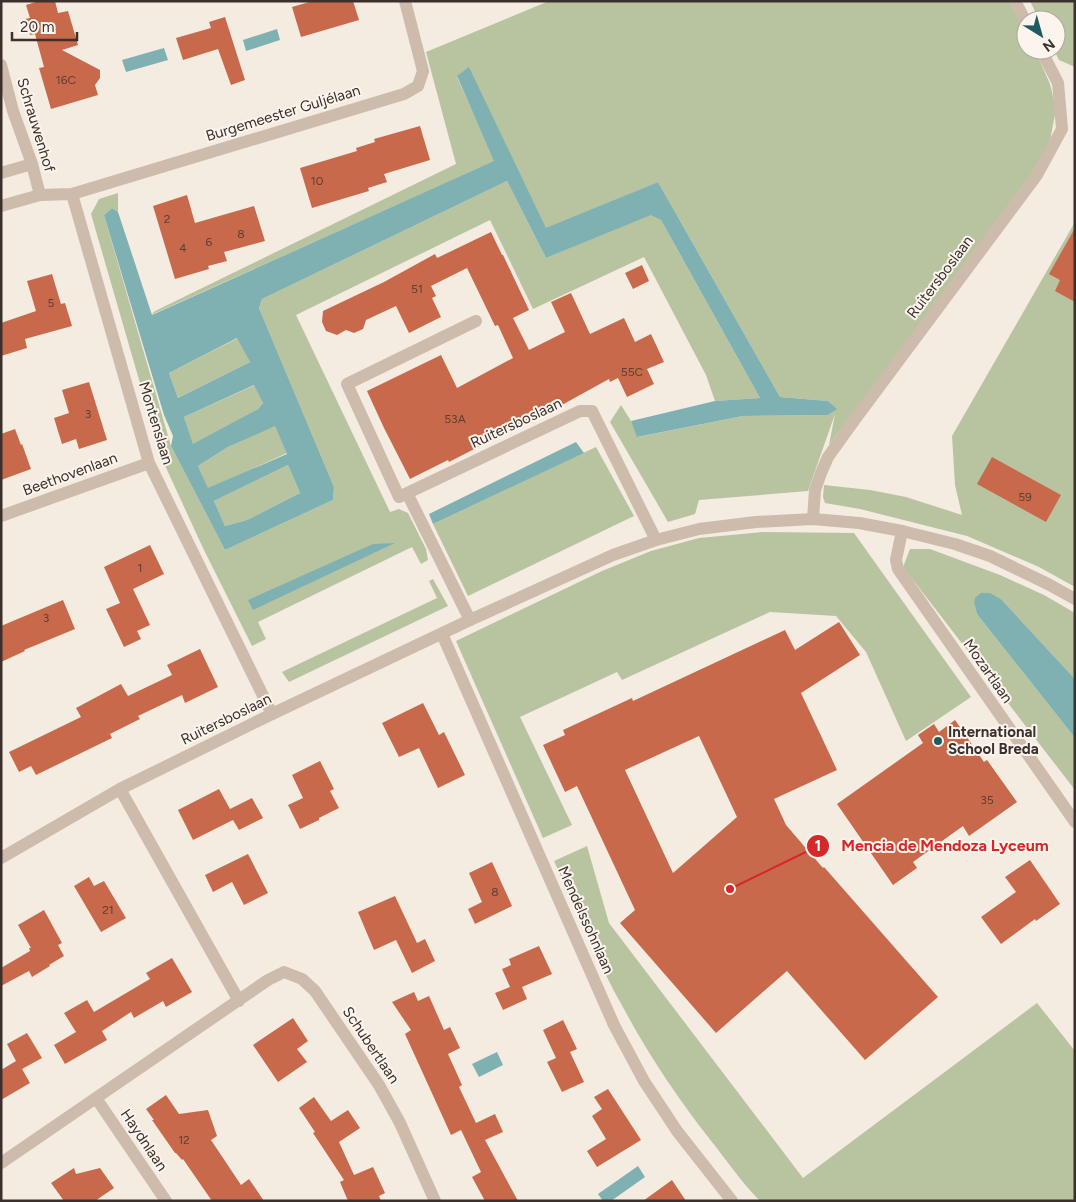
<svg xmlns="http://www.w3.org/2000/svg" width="1076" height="1202" font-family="Figtree,sans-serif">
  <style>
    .green { fill: #b8c4a0 }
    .water { fill: #7fb0b2; fill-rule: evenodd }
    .building { fill: #c8694b; fill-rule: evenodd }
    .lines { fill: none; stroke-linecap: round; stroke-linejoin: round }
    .pedestrian { stroke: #cdbbac; stroke-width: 12 }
    .minor { stroke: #cdbbac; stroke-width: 12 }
    .tertiary { stroke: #cdbbac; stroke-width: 12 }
    .poi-dot { fill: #1f5a5e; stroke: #fbf5ee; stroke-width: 2 }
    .labels { text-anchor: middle; stroke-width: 4; stroke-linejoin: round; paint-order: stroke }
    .number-label { font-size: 12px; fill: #5e3e33 }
    .street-label { font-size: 15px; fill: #3b302b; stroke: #fbf5ee }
    .poi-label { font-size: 15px; font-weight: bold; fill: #3b302b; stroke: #fbf5ee; text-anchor: start }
    .leader { fill: none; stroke: #d62828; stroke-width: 2 }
    .callout-dot { fill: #d62828; stroke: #fbf5ee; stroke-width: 2 }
    .mark-label { font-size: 15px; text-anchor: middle; font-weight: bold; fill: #fff }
    .callout-label { font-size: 16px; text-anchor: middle; font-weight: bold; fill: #d62828; stroke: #fbf5ee; stroke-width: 4; stroke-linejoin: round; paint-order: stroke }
  </style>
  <rect width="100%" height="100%" fill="#f4ebe1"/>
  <!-- green -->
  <path class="green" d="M549,1H1009L1026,33V50H1035L1050,84L1056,109L1050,141L1029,179L829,445L835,414L808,491L699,500L695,514L668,522L610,422L621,405L631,421L638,437L743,416L828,415L836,409L828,401L780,397L658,182L546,229L469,68L457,77L495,161L151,315L155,311L456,164L426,52Z
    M1030,1H1075V67L1059,60L1054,50H1056V20H1039Z
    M507,181L546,258L652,214L661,220L760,398L715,401L706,375L644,257L533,309L490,220L296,315L390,512L399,509L408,513L426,549L428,560L421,564L412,547L258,622L266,639L252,646L203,548L162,459L91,214L99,199L118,193V212L112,208L104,215L171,446L225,550L333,500L334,487L259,308L262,299Z
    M1075,222V587L1039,567L967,536L860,509L825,503L823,497L824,485L870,490L906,497L962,515L955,485L952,436Z
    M238,338L250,362L178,398L169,373Z
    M255,385L263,403L258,409L193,445L184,417Z
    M275,425L287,453L208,489L198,466L228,447Z
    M596,447L634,516L468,596L433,524Z
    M288,465L300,493L247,520L225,526L214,501Z
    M763,532L854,533L971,697L906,741L866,652L836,616L770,612L622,680L617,672L520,717L572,825L543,838L456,641L602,571L651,551L699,538Z
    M910,549H930L1000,575L1044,595L1075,613V679L1002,600L974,603L977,614L1075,738V790L903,567Z
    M433,579L448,606L289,682L282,672L437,598L429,581Z
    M587,846L609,923L803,1178L1037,1003L1075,1051V1201H760C742,1183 728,1162 712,1142C679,1100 649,1056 624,1009C597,962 577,911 554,861Z"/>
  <!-- water -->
  <path class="water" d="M277,29L280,40L246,51L243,40Z
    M164,48L168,60L126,72L122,60Z
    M469,67L546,228L658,182L780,397L828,401L837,409L828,415L743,416L637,437L631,421L715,401L760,398L661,220L651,215L546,258L507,181L262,299L259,308L334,487L333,500L225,550L171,446L173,436L164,415L104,215L112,208L118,212L152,315L494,161L457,76ZM237,338L250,362L178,398L169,373ZM254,385L263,403L258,409L193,444L184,417ZM275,426L287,454L208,488L198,466L228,447ZM288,465L300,493L247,520L225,526L214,501Z
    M576,442L584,453L433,524L429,514Z
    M395,543L253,610L248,600L373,544Z
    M981,593H990L1002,600L1075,679V738L977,614L974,603L975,598Z
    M497,1052L503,1065L479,1077L472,1064Z
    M638,1166L645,1177L611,1201H603L598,1194Z"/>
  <!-- building -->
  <path class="building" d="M39,1H55L58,13L68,11L78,45L62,50L100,70V78L95,85L98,95L51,109L39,68L44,67L35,34L30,35L25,19L30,18L26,5Z
    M313,1H353L359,20L301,37L292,7Z
    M225,17L245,80L231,85L218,49L183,60L176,38L211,28L209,22Z
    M420,126L430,160L384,174L387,182L368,188L369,191L312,208L300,168L357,151L356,148L375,142L374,139Z
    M187,195L195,223L254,206L265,241L224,252L227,261L208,266L209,269L175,279L153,206Z
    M1075,228V302L1055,291L1060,280L1049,274Z
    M491,232L502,255H503L529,310L513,318L529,350L565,332L551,302L571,293L590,334L624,318L635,342L651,334L664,362L647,369L654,384L627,397L618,378L610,382L609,379L560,406L507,430L508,433L486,444V443L449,462L448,460L410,479L384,428L367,391L441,355L457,388L513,358L498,325L495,326L467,268L431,286L436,296L432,298L441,317L409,333L396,306L366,320L363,329L354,333L346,330L337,335L326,331L322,322L323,311L384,282L435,254L437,258Z
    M642,265L649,281L633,289L625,273Z
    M52,274L61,304L65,303L72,326L25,339L27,348L1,356V323L36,311L27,281Z
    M89,382L107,440L79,449L76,439L62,444L54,418L69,413L62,390Z
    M15,429L21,445L22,444L31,469L1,480V434Z
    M992,457L1061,495L1046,522L977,484Z
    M150,545L164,574L133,589L150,625L137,631L141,639L124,647L106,609L120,603L104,567Z
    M63,600L75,629L24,650L25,651L1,662V626Z
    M839,622L860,655L801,693L837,770L774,799L786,825L823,868L824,867L938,997L865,1060L787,971L716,1033L620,923L635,910L577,786L565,792L543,745L565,735L563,730L632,698L633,701L785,630L795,650ZM699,736L737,817L673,873L625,770Z
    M200,649L218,687L185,703L182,695L138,716L140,719L110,734L112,738L36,775L31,766L19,772L9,752L81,717L76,708L121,684L128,696L172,675L167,665Z
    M423,703L439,735L444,732L465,775L438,788L419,748L399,757L382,723Z
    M955,720L984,762L987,760L1017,802L969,836L963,826L913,862L917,868L893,885L837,804L923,743L918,735L934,724L939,732Z
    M320,761L334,789L330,791L339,808L319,818V820L300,829L288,805L303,798L292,775Z
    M219,789L230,809L252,798L263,818L239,830L233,820L193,840L178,810Z
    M248,854L268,893L244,905L232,882L213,892L205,875Z
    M1030,860L1060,904L1036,921L1035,919L1001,944L981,917L1016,892L1005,877Z
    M492,862L512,906L475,924L468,909L482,902L469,873Z
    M89,877L94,886L104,881L126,918L101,932L74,886Z
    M395,896L417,943L425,939L435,961L412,973L396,940L374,950L358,912Z
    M44,910L62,943L58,945L64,956L49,965L50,966L32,977L29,971L1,986V968L30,951L29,948H31L18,925Z
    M539,946L552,974L522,987L527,999L503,1010L495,993L510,987L502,969L511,965L509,959Z
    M172,958L192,992L166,1007L163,1001L134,1018L131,1012L102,1031L107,1040L65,1064L54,1045L76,1032L64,1013L87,1000L94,1012L150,979L146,973Z
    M414,992L418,1001L429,996L444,1030L450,1027L460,1048L448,1054L462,1085L459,1087L476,1123L495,1114L503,1132L485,1140L518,1201H485L472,1177L481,1172L461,1130L451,1135L405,1034L411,1030L392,1002Z
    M293,1018L308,1041L297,1049L307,1062L278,1082L253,1045Z
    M563,1020L577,1049L570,1052L584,1082L562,1092L547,1062L556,1058L543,1030Z
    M27,1033L42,1058L22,1069L30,1083L1,1100V1070L16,1061L7,1044Z
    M608,1089L641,1140L597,1167L587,1151L606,1139L592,1116L602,1109L594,1097Z
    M166,1095L179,1114L208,1110L217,1136L211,1140L241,1185L249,1179L264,1201H212L183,1159L182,1160L176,1153H175L152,1120H154L146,1109Z
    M314,1097L331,1121L348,1110L360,1128L339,1142L354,1175L373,1167L385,1193L379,1196L381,1201H348L340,1182L344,1180L313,1133L315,1132L299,1108Z
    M74,1168L76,1174L100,1168L114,1188L95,1201H64L51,1183Z
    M672,1180L686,1201H643Z"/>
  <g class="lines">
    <!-- pedestrian -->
    <path class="pedestrian" d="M1,173L32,164"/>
    <!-- minor -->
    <path class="minor" d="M1015,1L1026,22
      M1,65L13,111L32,164L40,195
      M72,194L404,94L418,86L423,71L405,1
      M1,206L40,195L72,194L149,463L272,714
      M476,321L347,384L399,497L580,411H592L656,540
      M407,493L470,620
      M1,516L149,463
      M813,519L815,490L821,473L828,457L856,418L1037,175L1062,129L1058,83L1041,50
      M902,531L896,560L898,569L1075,822
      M442,634L614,1025L644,1081L677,1131L732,1201
      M120,789L239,1001
      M96,1098L166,1201
      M1,1163L268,980L284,972L302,979L315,991L379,1085L400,1123L435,1201"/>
    <!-- tertiary -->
    <path class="tertiary" d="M1,858L120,789L272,714L470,620L613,555L656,540L699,529L756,522L813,519L859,523L902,531L955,544L990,556L1048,584L1075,599"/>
  </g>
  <!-- markers -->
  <circle class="poi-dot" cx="938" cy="741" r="5"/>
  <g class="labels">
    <!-- number labels -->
    <g class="number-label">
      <text x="66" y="84">16C</text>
      <text x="317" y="185">10</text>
      <text x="167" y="223">2</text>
      <text x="241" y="238">8</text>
      <text x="209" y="246">6</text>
      <text x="183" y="252">4</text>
      <text x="417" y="293">51</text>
      <text x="51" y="307">5</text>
      <text x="632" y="376">55C</text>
      <text x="88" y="418">3</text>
      <text x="455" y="423">53A</text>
      <text x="1025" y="501">59</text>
      <text x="140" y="572">1</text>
      <text x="46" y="622">3</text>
      <text x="987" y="804">35</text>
      <text x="495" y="896">8</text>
      <text x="108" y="914">21</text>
      <text x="184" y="1144">12</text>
    </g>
    <!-- street labels -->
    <g class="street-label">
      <text transform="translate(283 113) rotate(-17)" y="5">Burgemeester Guljélaan</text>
      <text transform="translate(36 125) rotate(73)" y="5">Schrauwenhof</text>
      <text transform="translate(940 277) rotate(-53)" y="5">Ruitersboslaan</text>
      <text transform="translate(156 423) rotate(73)" y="5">Montenslaan</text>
      <text transform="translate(516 423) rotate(-25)" y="5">Ruitersboslaan</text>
      <text transform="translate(70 474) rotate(-20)" y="5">Beethovenlaan</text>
      <text transform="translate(988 671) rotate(55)" y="5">Mozartlaan</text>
      <text transform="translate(226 719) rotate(-26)" y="5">Ruitersboslaan</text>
      <text transform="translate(586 920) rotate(66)" y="5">Mendelssohnlaan</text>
      <text transform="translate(371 1045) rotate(56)" y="5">Schubertlaan</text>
      <text transform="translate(144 1140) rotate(56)" y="5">Haydnlaan</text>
    </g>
    <!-- poi labels -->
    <g class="poi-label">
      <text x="948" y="737">International<tspan x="948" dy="17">School Breda</tspan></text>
    </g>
  </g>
  <!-- callouts -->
  <path class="leader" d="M730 889L818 846"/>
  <g class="callout-dot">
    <circle cx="730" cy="889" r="5"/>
    <circle cx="818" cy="846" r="12"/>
  </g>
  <g class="mark-label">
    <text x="818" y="851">1</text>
  </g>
  <g class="callout-label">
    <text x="945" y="851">Mencia de Mendoza Lyceum</text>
  </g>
  <!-- border -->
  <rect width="1076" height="1202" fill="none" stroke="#3b302b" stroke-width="5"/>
  <!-- north arrow -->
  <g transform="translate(1041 35) rotate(143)"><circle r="24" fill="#fbf5ee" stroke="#aea6a0"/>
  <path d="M0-4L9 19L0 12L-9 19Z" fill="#1f5a5e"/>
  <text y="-8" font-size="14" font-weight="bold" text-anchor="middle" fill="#3b302b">N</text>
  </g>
  <!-- scale -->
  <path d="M12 32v8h65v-8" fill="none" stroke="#3b302b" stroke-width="2.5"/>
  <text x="20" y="32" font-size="15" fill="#3b302b" stroke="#fbf5ee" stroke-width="4" paint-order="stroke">20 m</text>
</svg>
